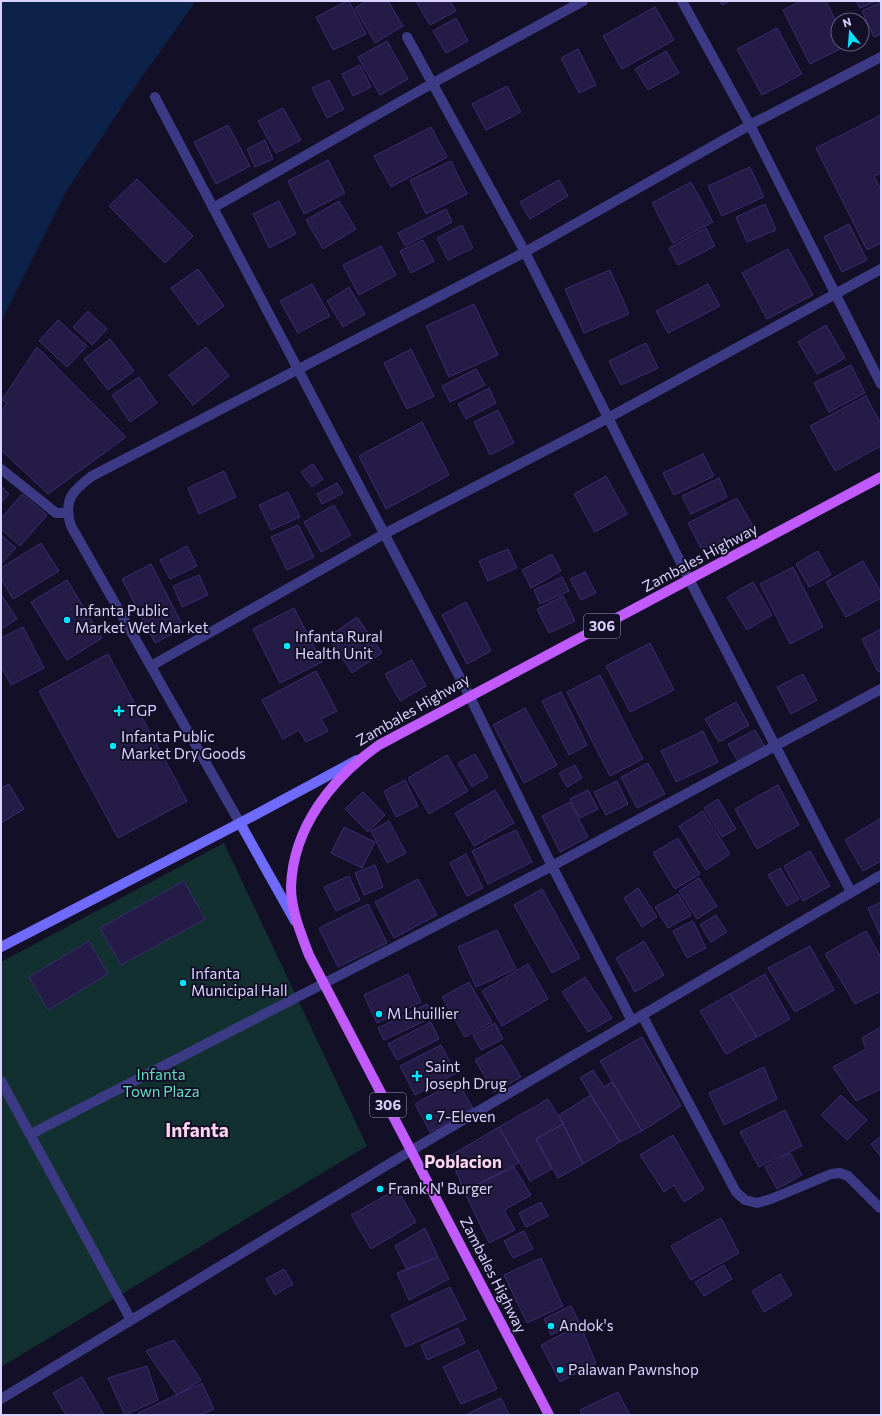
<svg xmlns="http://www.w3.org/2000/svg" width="882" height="1416" font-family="Commissioner,sans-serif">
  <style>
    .green { fill: #12302f }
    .water { fill: #0c2248 }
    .building { fill: #241b47; stroke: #3b2d73 }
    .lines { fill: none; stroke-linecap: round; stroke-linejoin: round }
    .lane { stroke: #3d3a85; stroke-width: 10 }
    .street { stroke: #3d3a85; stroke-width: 10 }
    .secondary { stroke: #6f6bff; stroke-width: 10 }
    .primary { stroke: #c25bff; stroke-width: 10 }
    .poi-dot { fill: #00e5ff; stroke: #130f26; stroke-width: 1.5 }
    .labels { text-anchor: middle; stroke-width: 4; stroke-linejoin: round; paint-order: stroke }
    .shield { fill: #130f26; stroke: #9e99be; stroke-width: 1 }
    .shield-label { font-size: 14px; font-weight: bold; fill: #d9d4ff }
    .street-label { font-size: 15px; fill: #d9d4ff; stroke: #130f26 }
    .poi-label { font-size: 15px; fill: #d9d4ff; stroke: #130f26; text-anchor: start }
    .park-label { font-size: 15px; fill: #5fe0c0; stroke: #130f26 }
    .quarter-label { font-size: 17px; font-weight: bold; fill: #ffd6f0; stroke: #130f26 }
    .district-label { font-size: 19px; font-weight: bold; fill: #ffd6f0; stroke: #130f26 }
  </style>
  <rect width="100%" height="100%" fill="#130f26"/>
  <!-- green -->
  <path class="green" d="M224,843L367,1146L1,1367V962Z"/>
  <!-- water -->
  <path class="water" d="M1,1H196L132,91L66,192L1,322Z"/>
  <!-- building -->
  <path class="building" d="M347,1H349L366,34L333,50L316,17Z
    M367,1H388L403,26L375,43L355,8Z
    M416,1H450L456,11L430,25Z
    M720,1H730L722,5Z
    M801,1H826L838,26V44L848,45L810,64L783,10Z
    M856,1H876L860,8Z
    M881,2V34L874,37L862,11Z
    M655,7L674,40L622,69L603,36Z
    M456,18L468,41L446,53L433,31Z
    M777,28L802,74L762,95L737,49Z
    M387,41L408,79L380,95L358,57Z
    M578,49L596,85L579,93L561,58Z
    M666,51L679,73L648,90L635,69Z
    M360,65L371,87L353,96L342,74Z
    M329,80L344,109L327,118L312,88Z
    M507,86L521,112L486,130L472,104Z
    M283,108L301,140L276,153L258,121Z
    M881,115V173L874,176L881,190V243L867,250L816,148Z
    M228,125L250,166L216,184L194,142Z
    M431,127L447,157L391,187L374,156Z
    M265,140L273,159L255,167L247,149Z
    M328,160L345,193L304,214L288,181Z
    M451,161L467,194L426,214L410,180Z
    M750,167L764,197L722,216L708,186Z
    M137,179L193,236L165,263L109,206Z
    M559,180L568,196L530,219L520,202Z
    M691,182L713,222L673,243L652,203Z
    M279,201L296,234L269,248L253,214Z
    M339,201L356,229L323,249L306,220Z
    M765,204L776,230L747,242L736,217Z
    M446,209L452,222L405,246L398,233Z
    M849,224L867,260L842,272L824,237Z
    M462,225L473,248L448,260L437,238Z
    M706,228L715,246L678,265L669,248Z
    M423,240L434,261L411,273L400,251Z
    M381,246L396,275L359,295L343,265Z
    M788,249L813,295L767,319L742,273Z
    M198,269L224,306L198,325L171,288Z
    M610,270L629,314L584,333L565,289Z
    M312,284L330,316L298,333L280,301Z
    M708,284L720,306L668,333L656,311Z
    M349,287L365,314L343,327L327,301Z
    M474,304L498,355L449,377L426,326Z
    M88,311L107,329L92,345L73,327Z
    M58,320L87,346L67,367L39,341Z
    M826,325L845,358L817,374L798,342Z
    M110,339L134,371L108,390L84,359Z
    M646,343L658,368L621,385L609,361Z
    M37,347L126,437L48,494L1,450V412L7,403L2,400Z
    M206,347L229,376L193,405L169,375Z
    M411,349L434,396L407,409L384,363Z
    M851,365L865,393L829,412L814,383Z
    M476,369L485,385L450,402L442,386Z
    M139,377L157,403L130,422L112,395Z
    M489,388L496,403L466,419L458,404Z
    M866,396L881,424V446L835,471L810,426Z
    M498,410L514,443L490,455L474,422Z
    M422,422L449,475L386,509L359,456Z
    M703,454L714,476L674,495L663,473Z
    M313,464L323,479L312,487L301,472Z
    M224,471L236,497L199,514L188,488Z
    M606,476L627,514L595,532L574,494Z
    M719,478L727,497L691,514L682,496Z
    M337,483L343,493L322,504L317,494Z
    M1,486L9,494L1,503Z
    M288,492L300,517L271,530L259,505Z
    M22,494L47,515L20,546L1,529V519Z
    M737,498L754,528L704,554L688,523Z
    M334,505L351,535L321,552L304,522Z
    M298,525L314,557L287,570L271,537Z
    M1,535L16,548L1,564Z
    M41,543L59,571L13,599L1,579V568Z
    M187,546L197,566L170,579L160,560Z
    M508,549L517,568L488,581L479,561Z
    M818,551L831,575L809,587L796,564Z
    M552,554L561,571L531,588L522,570Z
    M863,561L881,592V598L846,617L826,582Z
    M151,564L184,628L155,643L122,579Z
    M793,567L823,627L790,644L760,584Z
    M585,572L596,593L581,600L570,579Z
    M199,575L208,595L182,607L173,586Z
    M562,577L569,591L540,604L534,590Z
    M67,580L102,638L67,660L31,602Z
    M753,582L772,615L747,630L727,597Z
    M2,596L17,619L1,629V597Z
    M563,596L575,621L549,633L537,609Z
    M466,602L491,651L467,664L442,615Z
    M294,608L322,662L280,683L253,629Z
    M357,617L382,653L352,673L328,637Z
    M23,627L44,668L11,685L1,666V638Z
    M881,629V671L878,672L862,639Z
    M650,643L674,690L630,712L606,666Z
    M108,654L187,801L118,838L39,691Z
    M412,660L426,686L400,701L385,674Z
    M316,671L337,711L321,719L328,731L306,742L299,730L283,739L262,700Z
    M803,674L817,700L791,714L777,687Z
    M600,675L643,759L610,776L567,692Z
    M561,692L587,745L569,755L542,701Z
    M736,702L749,725L719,742L705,719Z
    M525,708L557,765L524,783L493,725Z
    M755,730L765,747L738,761L728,744Z
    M703,731L718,762L676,782L661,751Z
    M475,754L488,777L472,787L458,763Z
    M447,755L468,791L429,814L408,778Z
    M648,763L665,794L637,808L621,777Z
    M575,765L582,778L567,787L559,773Z
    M405,780L418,806L396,817L384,791Z
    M617,781L628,804L606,815L594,792Z
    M9,784L24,809L1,823V788Z
    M778,785L799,825L757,849L735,809Z
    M495,790L514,823L474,846L455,813Z
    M588,790L598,809L580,818L570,799Z
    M363,792L385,815L368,832L345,809Z
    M718,799L736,829L722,837L704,808Z
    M570,802L588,837L560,852L542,816Z
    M703,811L730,854L706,870L679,826Z
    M881,818V861L863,871L845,840Z
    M389,821L406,853L387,863L371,831Z
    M344,827L375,842L362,868L331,853Z
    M516,830L532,862L488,884L472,851Z
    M678,838L700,874L675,889L653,853Z
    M810,851L830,886L803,901L784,866Z
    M466,854L483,888L467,896L450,863Z
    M375,865L383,887L364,895L355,873Z
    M780,868L799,899L787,906L768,875Z
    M349,876L360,900L336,911L324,887Z
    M699,878L717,906L697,919L679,891Z
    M418,879L437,915L394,938L375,902Z
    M184,881L205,919L121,965L100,928Z
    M638,888L657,917L642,927L624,898Z
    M542,889L580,958L552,973L514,905Z
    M678,894L691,915L668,928L655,907Z
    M881,902V937L868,908Z
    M368,904L387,943L338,967L319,928Z
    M716,915L727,932L711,942L700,925Z
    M693,921L706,948L687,958L673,931Z
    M497,930L516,969L476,987L458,947Z
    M866,931L881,958V991L855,1004L825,954Z
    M89,941L108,974L48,1010L29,977Z
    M644,941L664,975L635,992L616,958Z
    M810,946L834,990L795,1012L768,968Z
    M528,964L548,999L502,1026L482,991Z
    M408,974L421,1002L377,1023L364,995Z
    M765,974L790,1019L757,1037L730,994Z
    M585,977L612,1018L588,1032L562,992Z
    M469,982L492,1022L465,1037L442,997Z
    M730,994L757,1037L726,1054L700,1011Z
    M427,1004L433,1017L384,1040L378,1028Z
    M431,1022L439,1039L397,1060L388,1044Z
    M495,1023L503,1039L481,1050L473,1035Z
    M881,1027V1089L856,1101L833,1067L866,1049L862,1038Z
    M642,1037L681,1106L642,1131L600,1061Z
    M441,1045L456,1073L415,1095L400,1066Z
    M502,1045L521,1077L494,1092L475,1060Z
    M764,1067L777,1099L724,1125L709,1093Z
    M593,1070L604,1087L612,1082L642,1131L620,1142L580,1078Z
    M457,1081L473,1108L430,1132L415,1104Z
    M591,1095L620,1142L583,1164L559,1115Z
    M841,1095L867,1120L847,1140L821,1115Z
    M548,1099L563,1124L536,1139L552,1169L530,1181L499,1127Z
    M785,1110L802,1146L759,1167L740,1132Z
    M563,1124L583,1164L558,1178L536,1139Z
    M499,1127L519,1163L464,1191L450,1156Z
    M673,1135L704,1189L684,1202L674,1185L664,1192L640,1155Z
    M881,1136V1157L871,1144Z
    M790,1153L802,1175L777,1189L765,1167Z
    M514,1167L531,1195L504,1210L515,1230L489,1243L464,1191Z
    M397,1189L416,1222L371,1249L351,1215Z
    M541,1202L548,1216L526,1227L519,1213Z
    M721,1218L739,1253L691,1280L671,1246Z
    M425,1228L438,1257L407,1270L395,1246Z
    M524,1231L533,1249L513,1258L504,1241Z
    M438,1257L449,1279L409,1300L397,1273Z
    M541,1258L563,1306L527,1323L504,1275Z
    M724,1265L732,1279L704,1296L695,1282Z
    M284,1269L293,1284L275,1295L266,1279Z
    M780,1274L792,1295L764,1312L752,1291Z
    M450,1287L466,1319L406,1347L391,1315Z
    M571,1306L579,1322L551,1335L544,1319Z
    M580,1325L596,1363L560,1382L541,1345Z
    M458,1328L465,1343L427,1360L421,1345Z
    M174,1340L201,1380L177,1395L146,1351Z
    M478,1350L497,1389L461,1404L443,1367Z
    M147,1366L158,1400L125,1415L108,1378Z
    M82,1377L104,1415H66L53,1393Z
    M202,1383L214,1409L201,1415H139L138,1413Z
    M618,1392L630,1415H582L580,1410Z
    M501,1398L509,1415H467V1414Z"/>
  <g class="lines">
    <!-- lane -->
    <path class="lane" d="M1,469L56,513H67"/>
    <!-- street -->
    <path class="street" d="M682,1L750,125L881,384
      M407,37L525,252L690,581L851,892
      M155,97L469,695L552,866L632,1021
      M213,208L433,83L583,1
      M151,666L384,534L608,418L881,269
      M240,823L71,526C63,500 72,491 92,476L525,252L750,125L881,57
      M642,1015L736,1192L745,1200L757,1203L771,1199L831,1174L840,1173L848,1176L880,1208
      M1,1081L131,1320
      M31,1134L552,866L881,689
      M1,1399L412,1150L881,875"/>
    <!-- secondary -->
    <path class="secondary" d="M240,823L357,760
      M1,947L240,823L295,921"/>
    <!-- primary -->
    <path class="primary" d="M549,1415L309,955C301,934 291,910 291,887C293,827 332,778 379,745L881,477"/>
  </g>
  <!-- markers -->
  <g class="poi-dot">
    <circle cx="67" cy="620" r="4"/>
    <circle cx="287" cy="646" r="4"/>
    <path d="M117 705h4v4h4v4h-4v4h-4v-4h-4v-4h4z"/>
    <circle cx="113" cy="746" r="4"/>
    <circle cx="183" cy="983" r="4"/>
    <circle cx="379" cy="1014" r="4"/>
    <path d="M415 1070h4v4h4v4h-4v4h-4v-4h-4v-4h4z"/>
    <circle cx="429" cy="1117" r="4"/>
    <circle cx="380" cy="1189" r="4"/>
    <circle cx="551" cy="1326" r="4"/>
    <circle cx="560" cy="1370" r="4"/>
  </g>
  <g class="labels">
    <!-- shield labels -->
    <g class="shield">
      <rect x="584" y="614" width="36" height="24" rx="3"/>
      <rect x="370" y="1093" width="36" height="24" rx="3"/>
    </g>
    <g class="shield-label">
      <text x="602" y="631">306</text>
      <text x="388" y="1110">306</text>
    </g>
    <!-- street labels -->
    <g class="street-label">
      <text transform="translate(700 558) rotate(-28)" y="5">Zambales Highway</text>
      <text transform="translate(413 710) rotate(-30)" y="5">Zambales Highway</text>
      <text transform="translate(493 1275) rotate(63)" y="5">Zambales Highway</text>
    </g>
    <!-- poi labels -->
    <g class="poi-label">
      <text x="75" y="616">Infanta Public<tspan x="75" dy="17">Market Wet Market</tspan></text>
      <text x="295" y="642">Infanta Rural<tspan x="295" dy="17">Health Unit</tspan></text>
      <text x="127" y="716">TGP</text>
      <text x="121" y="742">Infanta Public<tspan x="121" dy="17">Market Dry Goods</tspan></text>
      <text x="191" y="979">Infanta<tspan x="191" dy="17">Municipal Hall</tspan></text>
      <text x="387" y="1019">M Lhuillier</text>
      <text x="425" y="1072">Saint<tspan x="425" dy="17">Joseph Drug</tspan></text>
      <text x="437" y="1122">7-Eleven</text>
      <text x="388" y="1194">Frank N' Burger</text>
      <text x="559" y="1331">Andok's</text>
      <text x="568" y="1375">Palawan Pawnshop</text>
    </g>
    <!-- park labels -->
    <g class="park-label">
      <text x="161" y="1080">Infanta<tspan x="161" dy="17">Town Plaza</tspan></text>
    </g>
    <!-- quarter labels -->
    <g class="quarter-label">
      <text x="463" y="1168">Poblacion</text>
    </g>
    <!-- district labels -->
    <g class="district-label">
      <text x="197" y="1137">Infanta</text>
    </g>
  </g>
  <!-- border -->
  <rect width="882" height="1416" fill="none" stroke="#d9d4ff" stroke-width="4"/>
  <!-- north arrow -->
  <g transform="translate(850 32) rotate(343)"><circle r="19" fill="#130f26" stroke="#625e7d"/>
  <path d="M0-3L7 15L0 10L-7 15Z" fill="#00e5ff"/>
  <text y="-6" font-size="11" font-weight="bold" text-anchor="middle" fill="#d9d4ff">N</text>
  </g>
</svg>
